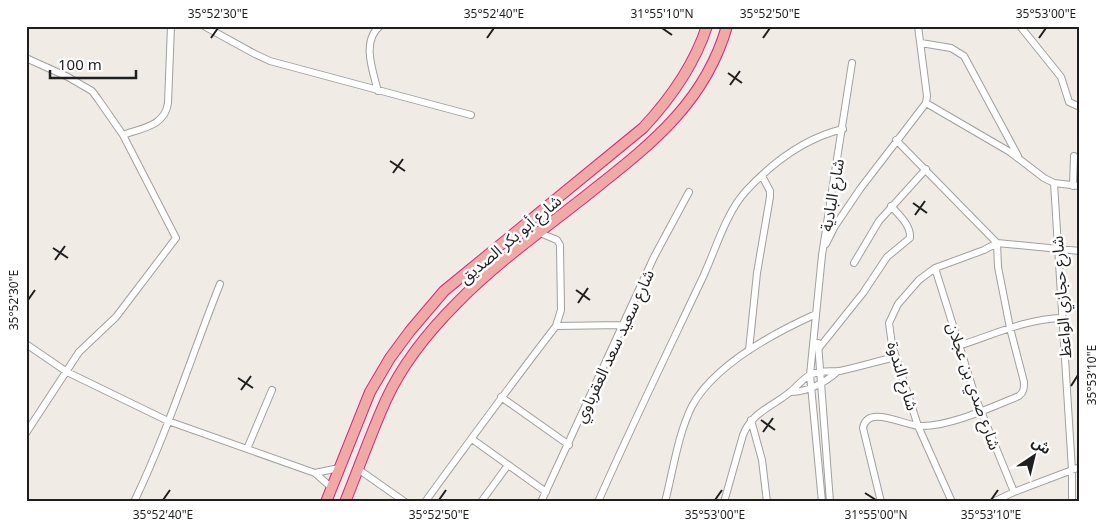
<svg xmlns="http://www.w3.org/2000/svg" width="1106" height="528" font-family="'Noto Sans','Noto Sans Arabic',sans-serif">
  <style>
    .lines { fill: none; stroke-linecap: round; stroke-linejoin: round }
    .minor-casing { stroke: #a0a0a0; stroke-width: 8 }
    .trunk-casing { stroke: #d92780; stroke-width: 12 }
    .minor { stroke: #fff; stroke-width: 6 }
    .trunk { stroke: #f0aaa6; stroke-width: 10 }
    .ticks { fill: none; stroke: #1f1f1f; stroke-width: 2 }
    .labels { text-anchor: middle; stroke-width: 5; stroke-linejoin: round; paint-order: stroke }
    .street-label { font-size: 16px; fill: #1f1f1f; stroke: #fff }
    .neatline { fill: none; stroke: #1f1f1f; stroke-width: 2 }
    .ticks-label { font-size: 12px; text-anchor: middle; fill: #1f1f1f }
  </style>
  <rect width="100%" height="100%" fill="#f0ebe5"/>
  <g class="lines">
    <defs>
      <path id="minor" d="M204,26L255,54L270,61L471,115
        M1020,26L1061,77L1069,102L1080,107
        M921,43L951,48L964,56L1018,156
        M26,58L68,77L92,91L98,99L123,135L176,238L116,317L79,352L26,433
        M378,91C373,72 361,41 380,26
        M926,103L1010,152L1044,178L1054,183L1080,186
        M123,135C142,128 165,126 168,103L171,26
        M896,140L997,243L1080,251
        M1054,183L1072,470V502
        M1073,186L1074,156
        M826,244L835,226L860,189L926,103L927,96L918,26
        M854,263L879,221L926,169
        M935,268L976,399L1014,492
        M556,326L622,325
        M818,343L830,502
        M26,344L67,372L168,421L315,473L332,488
        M958,346C993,335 1026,319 1062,318
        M819,348L863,293L887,257L910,238C911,225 899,215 891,206
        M749,350L757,273L770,197V191L762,176
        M791,392C808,392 826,382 838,371
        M501,397L569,445
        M751,420L762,460L767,502
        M472,439L546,492
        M247,449L272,390
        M358,469L405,502
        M315,473L339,468
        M134,502C168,431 191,357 220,284
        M425,502C468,443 511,384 556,326L561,310L560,245L557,240L540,233
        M481,502L508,465
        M541,502L654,257L689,192
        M598,502C631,427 667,353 702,279C715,252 725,214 746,191C772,163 805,138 843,129
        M665,502C673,471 678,434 692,406C715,364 774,333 816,314
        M724,502L743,435C752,412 772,407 790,392C797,387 802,379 810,375C820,370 830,372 840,371C859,367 878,361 896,357
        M822,502L810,375L822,255L852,63
        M881,502L863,428C867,404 905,426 920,426C949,427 992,407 1019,396C1024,392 1024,388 1024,382L1010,328L998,267L997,243
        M952,502L918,426L892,345L889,323L898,304L919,280L935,268L984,250L997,243
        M993,502L1014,492L1080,467"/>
      <path id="trunk" d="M326,502L370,392L390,358L410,331L444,291L643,128C671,98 694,66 707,26
        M345,502C359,468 371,433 386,400C402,365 430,330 457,303C499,260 550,225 597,187C654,142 706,100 727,26"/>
    </defs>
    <!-- minor casing -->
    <use href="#minor" class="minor-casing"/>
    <!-- trunk casing -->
    <use href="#trunk" class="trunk-casing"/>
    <!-- minor -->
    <use href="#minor" class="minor"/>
    <!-- trunk -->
    <use href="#trunk" class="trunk"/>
  </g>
  <!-- ticks -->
  <path class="ticks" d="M662,28L672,35M211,38L218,28M487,38L494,28M763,38L770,28M1039,38L1046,28M728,73L742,83M730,85L740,71M390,161L405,171M393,173L403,159M913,203L927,213M915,215L925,201M53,248L68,258M55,260L65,246M576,290L590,300M28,300L35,290M578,303L588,288M238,378L253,388M1071,386L1078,375M241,390L251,376M761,420L775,430M763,432L773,418M865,493L876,500M163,500L170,490M439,500L446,490M715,500L722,490M991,500L998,490"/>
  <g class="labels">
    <!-- street labels -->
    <g class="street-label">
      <text transform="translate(832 195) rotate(-80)" y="6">شارع البادية</text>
      <text transform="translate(510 239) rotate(-40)" y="6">شارع أبو بكر الصديق</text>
      <text transform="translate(1061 297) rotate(-94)" y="6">شارع حجازي الواعظ</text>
      <text transform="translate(614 346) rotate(-65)" y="6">شارع سعيد سعد العقرباوي</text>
      <text transform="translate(903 376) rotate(73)" y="6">شارع الندوة</text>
      <text transform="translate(974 386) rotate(71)" y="6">شارع صدي بن عجلان</text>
    </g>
  </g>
  <!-- border -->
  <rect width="1106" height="528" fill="none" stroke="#ffffff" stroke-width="55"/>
  <!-- north arrow -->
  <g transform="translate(1034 456) rotate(35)" stroke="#ffffff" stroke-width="4" paint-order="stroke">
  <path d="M0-4L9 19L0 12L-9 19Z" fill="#1f1f1f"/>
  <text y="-8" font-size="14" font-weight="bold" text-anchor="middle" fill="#1f1f1f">ش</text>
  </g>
  <!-- scale -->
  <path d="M50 70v8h86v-8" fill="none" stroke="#1f1f1f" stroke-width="2.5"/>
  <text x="58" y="70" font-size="15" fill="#1f1f1f" stroke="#ffffff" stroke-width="4" paint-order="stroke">100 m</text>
  <rect x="28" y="28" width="1050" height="472" class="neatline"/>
  <g class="ticks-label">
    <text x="218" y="18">35°52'30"E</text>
    <text x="494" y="18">35°52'40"E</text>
    <text x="662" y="18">31°55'10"N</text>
    <text x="770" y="18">35°52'50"E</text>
    <text x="1046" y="18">35°53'00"E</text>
    <text transform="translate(14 300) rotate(-90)" y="4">35°52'30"E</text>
    <text transform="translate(1092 375) rotate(-90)" y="4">35°53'10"E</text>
    <text x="163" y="519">35°52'40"E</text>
    <text x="439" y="519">35°52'50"E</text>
    <text x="715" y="519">35°53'00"E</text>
    <text x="876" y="519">31°55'00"N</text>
    <text x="991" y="519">35°53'10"E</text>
  </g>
</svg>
